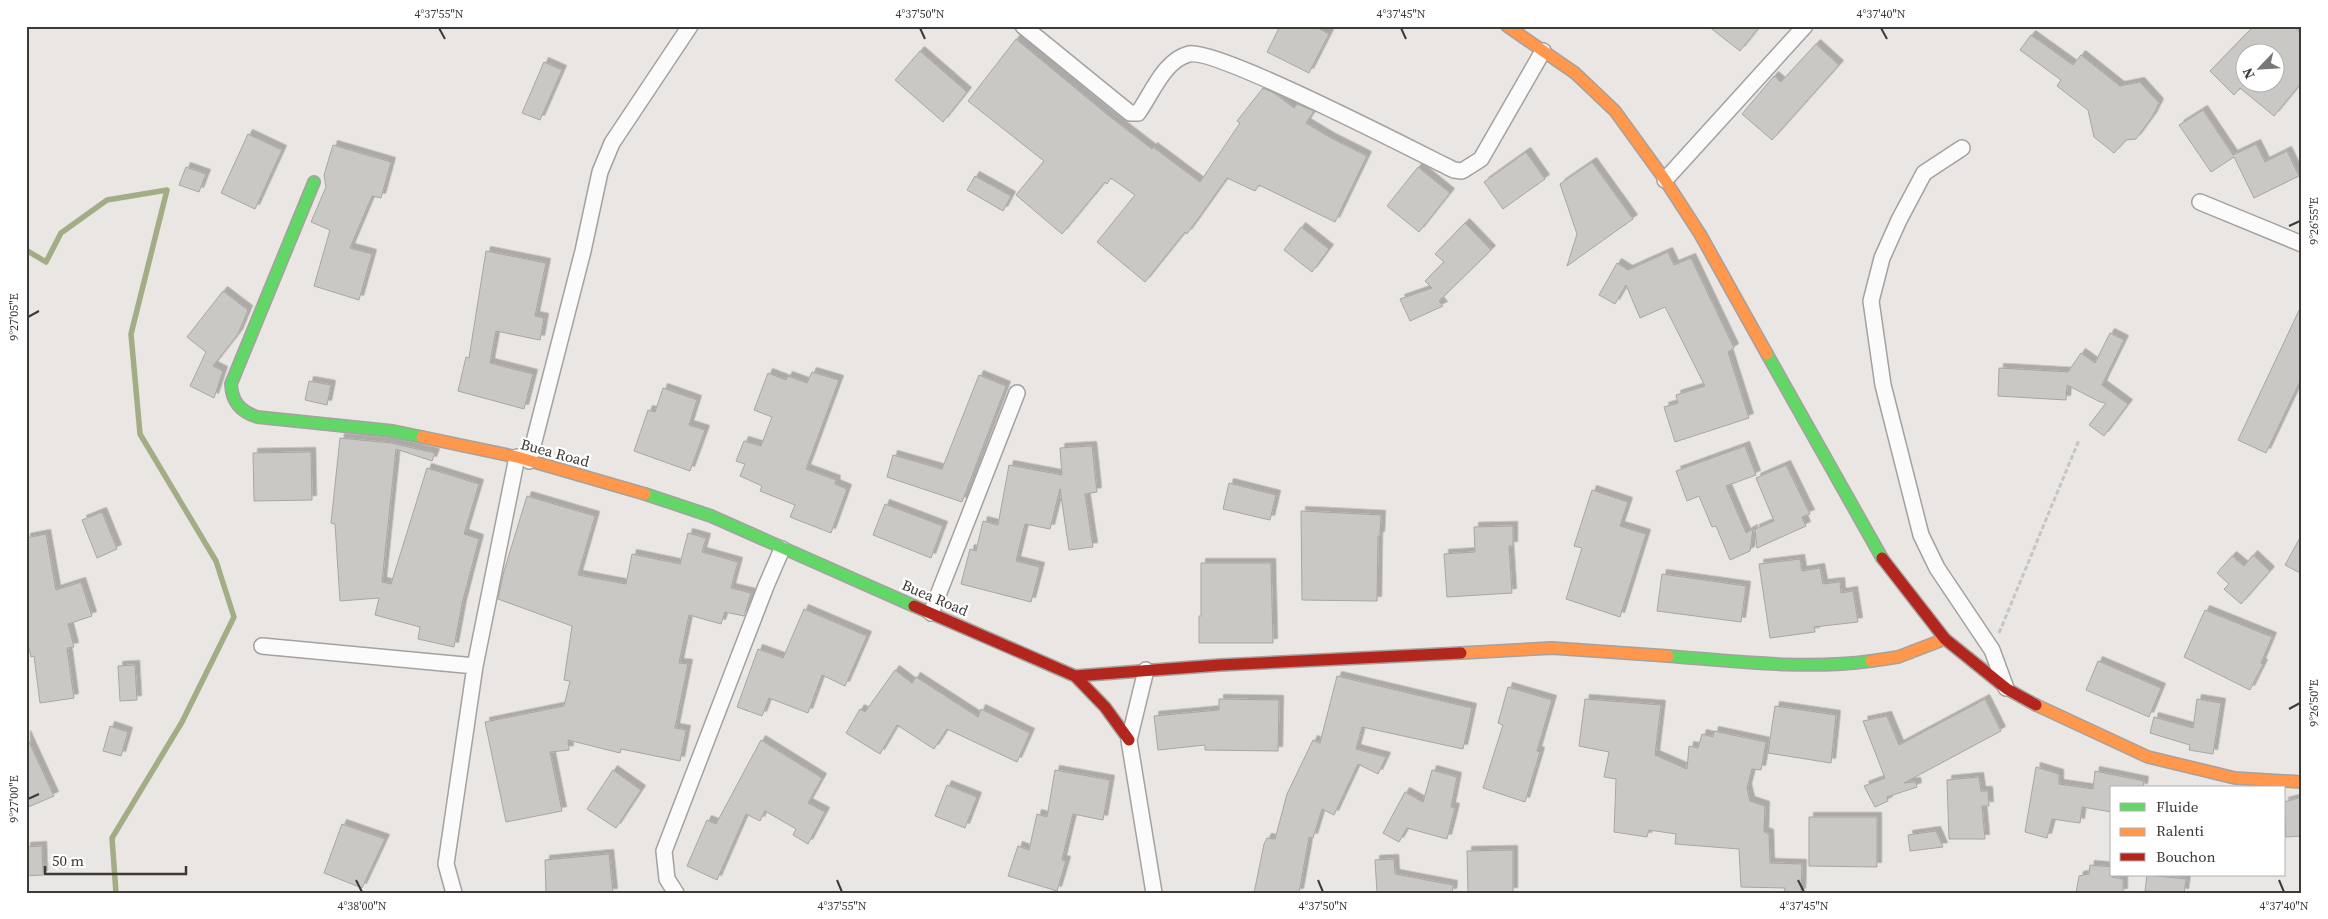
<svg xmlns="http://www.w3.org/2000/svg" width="2328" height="919" font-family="'Source Serif 4',serif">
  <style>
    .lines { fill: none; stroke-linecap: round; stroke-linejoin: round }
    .stream { stroke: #a3ad85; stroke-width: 5.5 }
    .building { fill: #cac8c5; stroke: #a8a6a3; fill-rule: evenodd; filter: url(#shadow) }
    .street-casing { stroke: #a4a19f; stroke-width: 18 }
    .fast-casing { stroke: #a4a19f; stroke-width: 14 }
    .slow-casing { stroke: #a4a19f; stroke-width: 14 }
    .jam-casing { stroke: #a4a19f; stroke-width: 14 }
    .path { stroke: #c6c5c4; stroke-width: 3; stroke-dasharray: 5 2.5; stroke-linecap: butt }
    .street { stroke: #fcfbfb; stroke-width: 15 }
    .fast { stroke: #63d668; stroke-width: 11 }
    .slow { stroke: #ff974d; stroke-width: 11 }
    .jam { stroke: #b3261e; stroke-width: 11 }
    .ticks { fill: none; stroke: #3c3937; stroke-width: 2 }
    .labels { text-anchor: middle; stroke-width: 4.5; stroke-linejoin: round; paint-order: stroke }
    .street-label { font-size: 15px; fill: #3c3937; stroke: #fff }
    .neatline { fill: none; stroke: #3c3937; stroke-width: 2 }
    .ticks-label { font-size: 12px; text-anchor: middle; fill: #3c3937 }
  </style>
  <defs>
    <filter id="shadow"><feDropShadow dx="4.5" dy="-4.5" stdDeviation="0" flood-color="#0004"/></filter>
  </defs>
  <rect width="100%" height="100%" fill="#eae6e3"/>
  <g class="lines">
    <!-- stream -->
    <path class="stream" d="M26,250L46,262L61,233L107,200L167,190L131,334L140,434L216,561L234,617L182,722L112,838L116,893"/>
  </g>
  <!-- building -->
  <path class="building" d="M1280,26H1314L1329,34L1309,73L1267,52Z
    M1708,26H1760L1740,51Z
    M2254,26H2294L2302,35V82L2274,116L2240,88L2234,95L2210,71ZM2246,52H2276V82H2246Z
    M2031,35L2073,65L2081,55L2120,86L2140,82L2159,103L2152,117L2136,139L2126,140L2114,153L2094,137L2088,110L2057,86L2061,80L2020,50Z
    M1016,39L1109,116L1152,149L1153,147L1200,182L1240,123L1237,121L1263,88L1274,93L1294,108L1297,104L1314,111L1306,123L1331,138L1367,156L1335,222L1259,185L1255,191L1227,178L1187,234L1185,232L1145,282L1097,242L1135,195L1111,178L1107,184L1105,182L1062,234L1016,195L1044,161L968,101Z
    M1816,44L1839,65L1772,140L1742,114L1774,76L1781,82Z
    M920,51L967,92L943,122L895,80Z
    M544,62L562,70L540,120L522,113Z
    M2203,110L2233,155L2256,144L2265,162L2287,151L2299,176L2254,198L2234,157L2211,172L2179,125Z
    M248,134L282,150L255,209L221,193Z
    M333,145L391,162L381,198L372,196L350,248L372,254L359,300L314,286L330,230L311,222L326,187L324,175Z
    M1526,152L1545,179L1503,209L1484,182Z
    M1592,162L1633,219L1567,266L1577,234L1560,184Z
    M186,167L206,174L199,192L179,185Z
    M1418,167L1450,193L1419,232L1387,206Z
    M975,176L1011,196L1003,211L967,190Z
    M1465,223L1491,250L1439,301L1443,306L1410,321L1400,299L1432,288L1425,281L1444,262L1435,254Z
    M1301,227L1329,249L1312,272L1284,250Z
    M486,251L546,263L535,316L544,318L540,340L496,331L490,363L533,374L524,409L458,391L466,357L469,358Z
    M1668,252L1674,265L1691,258L1734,348L1728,352L1749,418L1675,442L1664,407L1678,403L1676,395L1705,386L1665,307L1640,318L1626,285L1615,304L1599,295L1617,263L1628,270Z
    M223,291L248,310L238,334L213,366L223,371L214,398L190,386L206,352L187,337Z
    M2302,304V377L2266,453L2238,440Z
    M2110,333L2124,340L2102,385L2128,404L2104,436L2089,425L2106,403L2100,402L2067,385L2066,400L1998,396L1999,368L2068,372L2081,353L2095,363Z
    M812,372L839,380L806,469L836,480L835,484L847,489L831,533L790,517L795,505L760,491L762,486L740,476L745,464L736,461L744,441L761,446L772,417L754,410L768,373L786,380L788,376L807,383Z
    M979,375L1006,386L962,502L887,477L893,455L942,469Z
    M309,381L331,385L327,405L305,400Z
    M663,388L697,400L689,425L705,430L690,471L634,451L648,410L655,412Z
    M340,438L391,443L435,453L432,461L396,449L382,582L391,584L427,468L479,484L464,534L479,539L462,604L454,647L418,639L420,627L375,615L379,598L340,601L335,524L331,523Z
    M1092,446L1097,492L1085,494L1093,547L1069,550L1060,489L1050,529L1025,524L1016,561L1040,567L1031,602L961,584L970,549L976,551L983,521L998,525L1009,465L1062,475L1060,448Z
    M1745,446L1756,475L1726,486L1746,533L1753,529L1750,551L1730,560L1716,526L1712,527L1699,496L1687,501L1676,471Z
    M311,452L312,500L254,501L253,453Z
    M1786,465L1810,514L1802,517L1806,526L1757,548L1755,529L1774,521L1756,478Z
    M1229,483L1276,495L1270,520L1223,509Z
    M1592,490L1628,502L1620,526L1646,534L1620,617L1566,599L1582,548L1574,546Z
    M527,496L595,516L578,575L626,584L632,554L680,564L688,533L706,538L702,552L738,562L731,588L751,593L744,616L725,612L721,624L689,615L679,663L688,664L675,728L686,730L680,761L621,749L620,753L568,740L569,750L550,752L562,811L506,822L485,722L564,706L570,681L564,680L572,626L498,599L504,571Z
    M885,504L943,526L931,558L873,535Z
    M1301,511L1381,515L1380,536H1378L1377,601L1302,600Z
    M102,512L117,549L97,558L82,520Z
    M1513,526V546H1509L1512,593L1447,597L1444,554L1475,552L1474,527Z
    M46,534L56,590L81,582L92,616L68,624L74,647L67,648L74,698L40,703L34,656L31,657L26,636V538Z
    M2302,534V574L2285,565Z
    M2253,555L2270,571L2241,604L2224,589L2229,584L2217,573L2232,556L2244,566Z
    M1800,559L1802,571L1820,568L1823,584L1840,582L1841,593L1853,591L1858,622L1814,627L1815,632L1770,638L1759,564Z
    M1201,563H1271L1273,643H1199V616H1201Z
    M1662,574L1746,586L1741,622L1657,611Z
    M804,609L867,636L845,686L822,675L808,713L769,698L762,716L737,707L758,649L783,658Z
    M2205,610L2272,637L2261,663L2263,664L2250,690L2184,657Z
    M2098,661L2161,688L2149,717L2086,690Z
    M135,665L137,700L120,701L118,666Z
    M895,670L912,683L916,677L978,717L981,709L1030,733L1017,762L947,729L934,749L897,725L880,754L846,733L860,709L865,712Z
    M1337,676L1472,708L1463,749L1362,727L1356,749L1386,757L1378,774L1358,764L1334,815L1322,809L1313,838L1309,837L1299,893H1254L1264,844L1267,838L1275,839L1287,794L1313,740L1320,743Z
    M1508,687L1552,700L1537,751L1540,752L1525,802L1483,788L1503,725L1498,723Z
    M1219,699L1279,700L1278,751L1205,750V745L1158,750L1154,716L1219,710Z
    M1585,699L1661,705L1655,755L1687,769L1689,746L1698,748L1702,734L1713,737L1714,731L1766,742L1761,770L1752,769L1747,788L1750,801L1765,806L1764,832L1769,834L1770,863L1802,864L1801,893H1784L1785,888L1741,887L1739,849L1675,844L1676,834L1649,830L1647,837L1614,832L1616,779L1604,777L1609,752L1579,746Z
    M1985,699L2001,731L1904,783L1916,782L1917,787L1887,797L1888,801L1875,807L1864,786L1885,778L1863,721L1887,716L1899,745Z
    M2197,699L2221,703L2213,754L2189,750L2190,745L2150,733L2154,717L2193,728Z
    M1775,706L1836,715L1831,763L1768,753Z
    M110,726L128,732L121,756L103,751Z
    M26,735L54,796L26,808Z
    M761,740L822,778L808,803L825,812L808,844L793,835L796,829L765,811L760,821L746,814L717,880L687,866L707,820L716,824Z
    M2036,767L2059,774V784L2093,789L2095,771L2144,781L2143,788H2112V812L2082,807L2080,823L2052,819L2047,838L2025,832Z
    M613,770L641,790L616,828L587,809Z
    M1055,770L1110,780L1103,820L1073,814L1062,860L1066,861L1057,891L1008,876L1018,846L1029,850L1037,814L1047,817Z
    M1432,770L1457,777L1451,807L1455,808L1447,839L1407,828L1399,842L1383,833L1405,792L1423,802Z
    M1979,777L1981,791H1988L1989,806H1982L1985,839H1949L1947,780Z
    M947,785L977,797L965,828L935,816Z
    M2302,797V836L2286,837L2284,802Z
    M1809,817H1877V867L1809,866Z
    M342,824L385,839L362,888L324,873Z
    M1936,831L1943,847L1910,851L1908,835Z
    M42,846L43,875L26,876V847Z
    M1513,850V892H1468L1467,851Z
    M609,854L613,893H546L545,860Z
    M1394,859L1395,874L1453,885L1452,893H1377L1375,860Z
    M2090,865L2112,867V877L2123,879V893H2076L2079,876L2089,874Z
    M2147,875L2186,879L2184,893L2145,891Z"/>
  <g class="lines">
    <defs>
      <path id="street" d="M1023,26L1130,113H1138L1140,110C1153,91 1165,60 1189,54C1217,48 1415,151 1454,170L1462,171L1481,159L1543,51
        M1962,148L1924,173L1899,220L1882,258L1871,301L1883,385L1921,535L1937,568L1992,650L2006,688
        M1665,180L1805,26
        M2200,202L2302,244
        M529,461L583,251L600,172L612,143L690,26
        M931,613L1017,393
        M262,646L475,666
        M1146,670L1129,740L1154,893
        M454,893L446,864L475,666L517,457
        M676,893L667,879L664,851L766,586L782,549"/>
      <path id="fast" d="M314,182L231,384C232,402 240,411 257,417L393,431L422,437
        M1767,354L1882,558
        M645,494L711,516L914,606
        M1668,656C1734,661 1804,670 1871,661"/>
      <path id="slow" d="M1507,26L1575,73L1615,111L1665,180L1700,234L1767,354
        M422,437L517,457L645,494
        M1461,653L1552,648L1668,656
        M1871,661L1898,657L1945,639
        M2036,705L2148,757L2235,778L2302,782"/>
      <path id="jam" d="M1882,558L1945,639L2007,689L2036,705
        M914,606L1075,676L1105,707L1129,740
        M1075,676L1220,665L1461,653"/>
    </defs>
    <!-- street casing -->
    <use href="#street" class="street-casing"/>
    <!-- fast casing -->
    <use href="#fast" class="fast-casing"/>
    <!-- slow casing -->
    <use href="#slow" class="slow-casing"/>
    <!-- jam casing -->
    <use href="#jam" class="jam-casing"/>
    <!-- path -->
    <path class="path" d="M1999,633L2079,440"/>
    <!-- street -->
    <use href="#street" class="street"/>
    <!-- fast -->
    <use href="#fast" class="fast"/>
    <!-- slow -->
    <use href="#slow" class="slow"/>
    <!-- jam -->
    <use href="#jam" class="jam"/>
  </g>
  <!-- ticks -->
  <path class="ticks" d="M439,28L445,39M920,28L925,39M1401,28L1406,39M1881,28L1887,39M2289,226L2300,221M28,317L39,311M2289,709L2300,703M28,799L39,794M356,880L362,892M837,880L842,892M1318,880L1323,892M1798,880L1804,892M2279,880L2284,892"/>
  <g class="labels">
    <!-- street labels -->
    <g class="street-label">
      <text transform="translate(555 453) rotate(15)" y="5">Buea Road</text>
      <text transform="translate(935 598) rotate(23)" y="5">Buea Road</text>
    </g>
  </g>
  <!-- border -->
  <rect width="2328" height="919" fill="none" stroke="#ffffff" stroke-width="55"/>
  <!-- legend -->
  <rect x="2110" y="786" width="175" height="90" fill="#ffffff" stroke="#b1b0af"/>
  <rect x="2120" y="803" width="25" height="8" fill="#63d668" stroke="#b1b0af"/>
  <text x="2156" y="812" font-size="15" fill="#3c3937">Fluide</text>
  <rect x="2120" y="828" width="25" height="8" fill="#ff974d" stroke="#b1b0af"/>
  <text x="2156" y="836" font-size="15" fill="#3c3937">Ralenti</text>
  <rect x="2120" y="853" width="25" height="8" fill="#b3261e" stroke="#b1b0af"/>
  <text x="2156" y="862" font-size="15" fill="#3c3937">Bouchon</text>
  <!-- north arrow -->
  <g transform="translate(2260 68) rotate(245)"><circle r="24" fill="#ffffff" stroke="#b1b0af"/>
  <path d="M0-4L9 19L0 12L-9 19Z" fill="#797673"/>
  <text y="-8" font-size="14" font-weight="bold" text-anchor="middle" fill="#3c3937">N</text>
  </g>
  <!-- scale -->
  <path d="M45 866v8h141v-8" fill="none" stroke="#3c3937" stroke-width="2.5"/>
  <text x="52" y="866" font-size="15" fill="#3c3937" stroke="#ffffff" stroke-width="4" paint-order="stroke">50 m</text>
  <rect x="28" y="28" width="2272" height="864" class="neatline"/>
  <g class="ticks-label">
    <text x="439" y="18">4°37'55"N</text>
    <text x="920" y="18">4°37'50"N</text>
    <text x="1401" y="18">4°37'45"N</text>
    <text x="1881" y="18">4°37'40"N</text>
    <text transform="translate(2314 221) rotate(-90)" y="4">9°26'55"E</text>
    <text transform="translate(14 317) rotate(-90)" y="4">9°27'05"E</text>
    <text transform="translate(2314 703) rotate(-90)" y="4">9°26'50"E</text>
    <text transform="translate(14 799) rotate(-90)" y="4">9°27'00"E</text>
    <text x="362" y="910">4°38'00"N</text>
    <text x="842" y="910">4°37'55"N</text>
    <text x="1323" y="910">4°37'50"N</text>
    <text x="1804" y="910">4°37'45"N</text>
    <text x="2284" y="910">4°37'40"N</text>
  </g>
</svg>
